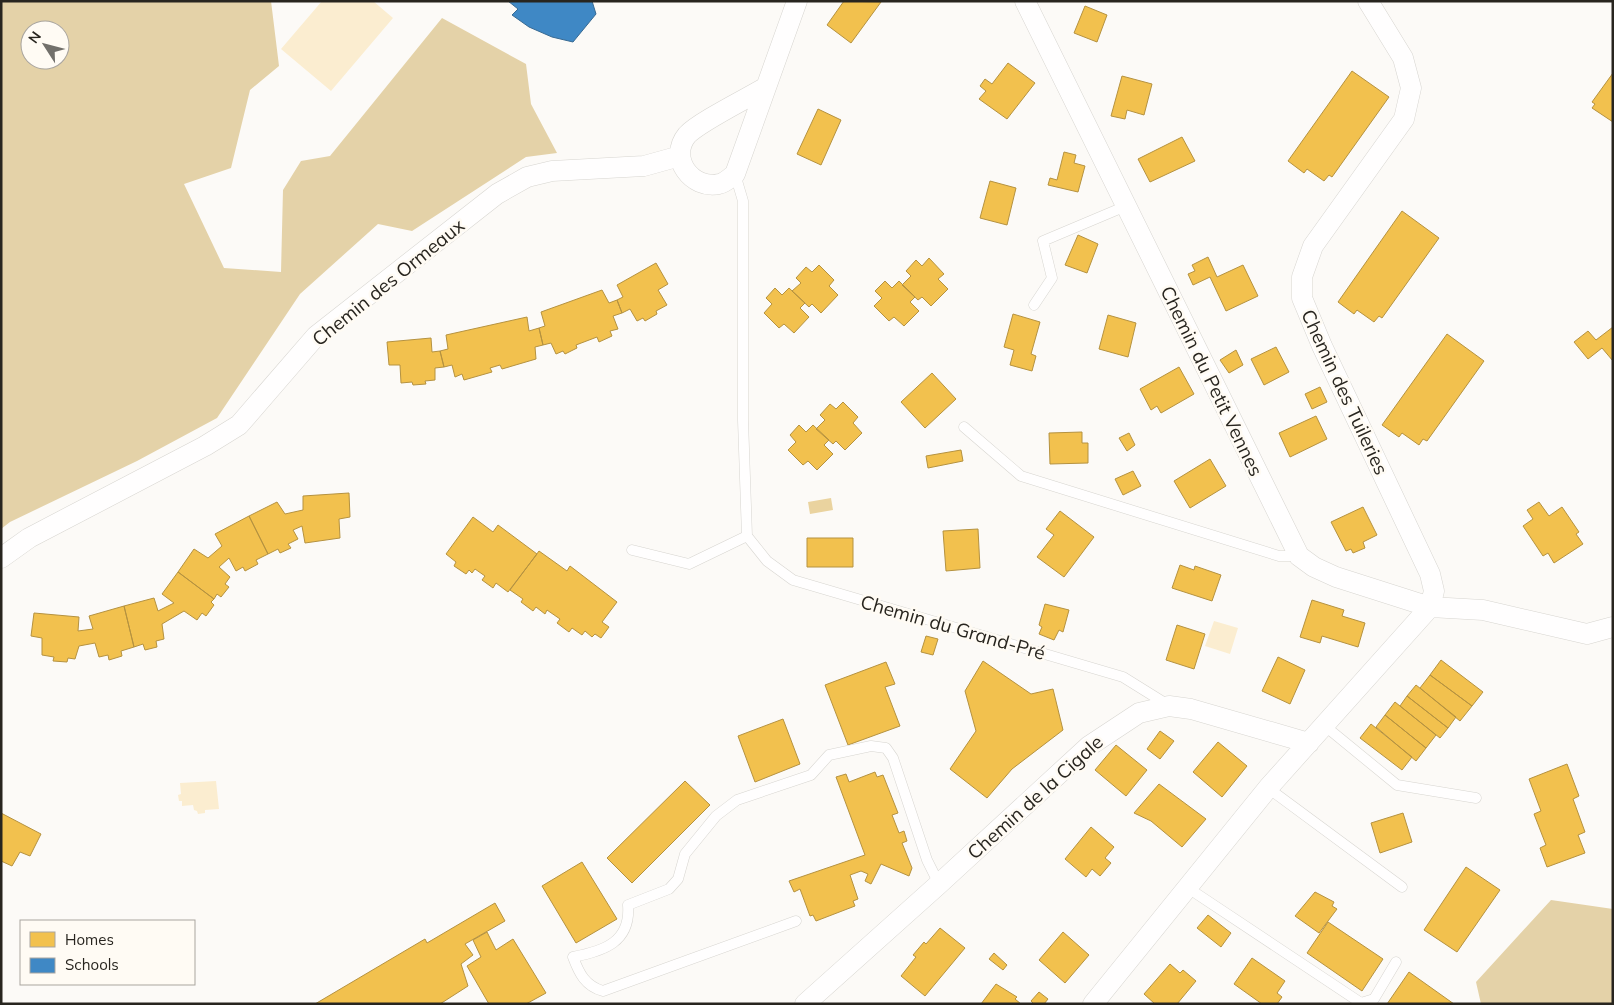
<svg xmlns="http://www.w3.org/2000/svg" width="1614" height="1005" font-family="Mulish,sans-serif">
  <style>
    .green { fill: #fbedd0 }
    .forest { fill: #e4d2a8; fill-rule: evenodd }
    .water { fill: #ead39f }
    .homes { fill: #f2c14e; stroke: #b59240 }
    .schools { fill: #3f88c5; stroke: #386a93 }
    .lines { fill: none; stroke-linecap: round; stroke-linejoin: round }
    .service-casing { stroke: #d7d5d0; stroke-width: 11 }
    .minor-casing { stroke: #d7d5d0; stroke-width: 21 }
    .service { stroke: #fffefe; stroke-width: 10 }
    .minor { stroke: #fffefe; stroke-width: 20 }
    .labels { text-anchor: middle; stroke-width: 5; stroke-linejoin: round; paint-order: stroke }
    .street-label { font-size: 19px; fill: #28251f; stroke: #fffbf4 }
  </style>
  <rect width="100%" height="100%" fill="#fcfaf7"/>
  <!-- green -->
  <path class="green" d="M322,1H373L393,18L331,91L281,49Z
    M1214,621L1238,628L1230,654L1205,646Z
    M216,781L219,809L205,810V813L198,814L197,811L194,810L193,805L182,806V801H179L178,795L181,794L180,783Z"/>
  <!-- forest -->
  <path class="forest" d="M1,1H271L279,66L250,90L231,168L184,184L224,268L281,272L283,190L301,161L330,156L442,18L526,64L531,104L557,153L526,157L412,231L378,224L300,294L217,418L137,461L10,522L1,529ZM30,30H60V60H30Z
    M1551,900L1613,909V1004H1481L1476,982Z"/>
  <!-- water -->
  <path class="water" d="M831,498L833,510L810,514L808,502Z"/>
  <!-- homes -->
  <path class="homes" d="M844,1L881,2L851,43L827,25Z
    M1085,6L1107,15L1097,42L1074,33Z
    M1008,63L1035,83L1007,119L979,99L986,91L980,86L985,79L992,84Z
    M1352,71L1389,97L1332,177L1329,175L1324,181L1307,169L1304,173L1288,161Z
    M1613,73V122L1592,108L1595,104L1592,102Z
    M1122,76L1152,84L1144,115L1127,110L1125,119L1111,116Z
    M818,109L841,120L821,165L797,154Z
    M1182,137L1195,161L1150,182L1138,159Z
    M1064,152L1076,155L1074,163L1085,166L1078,192L1048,185L1050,178L1057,180Z
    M990,181L1016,188L1007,225L980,218Z
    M1402,211L1439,238L1382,318L1379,316L1374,322L1357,310L1354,314L1338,302Z
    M1078,235L1098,244L1087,273L1065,265Z
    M1208,257L1217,277L1243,265L1258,296L1226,311L1210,277L1193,285L1188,274L1195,271L1192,265Z
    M929,258L944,274L938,279L948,289L931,306L922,297L918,300L902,285L911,276L906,271L916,260L922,266Z
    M656,263L668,284L658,290L667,305L656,311L657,314L645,321L643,318L637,321L630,309L622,313L617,300L623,297L617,285Z
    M819,265L834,280L829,286L838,295L821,313L812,304L809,307L792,291L801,283L796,278L806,267L812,272Z
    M885,281L892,288L899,281L915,297L910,302L919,311L904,326L894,317L889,321L874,306L882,298L875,291Z
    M775,288L782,295L789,288L805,303L800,308L809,317L794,333L784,324L779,328L764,313L772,304L766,298Z
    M602,290L609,303L617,300L622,313L613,316L618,329L610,331L612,336L599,342L597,337L576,345L577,348L565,354L563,351L556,354L551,343L543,345L539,328L545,326L541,312Z
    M1013,314L1040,322L1031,354L1036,356L1032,371L1010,365L1014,350L1004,347Z
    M1108,315L1136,323L1128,357L1099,349Z
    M527,317L529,331L539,328L543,345L535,347L536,359L502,369L500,365L490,368L492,372L464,380L462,374L455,377L452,365L444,367L440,351L448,349L446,335Z
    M1613,327V361L1602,348L1588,359L1574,342L1588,331L1596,340Z
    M1447,334L1484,361L1427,441L1423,439L1419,445L1402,433L1399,437L1382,425Z
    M431,338L432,352L440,351L444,367L435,368V380L425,381L426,384L413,385L412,382L401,383L400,365H389L387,342Z
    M1276,347L1289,372L1264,385L1251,359Z
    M1236,350L1243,365L1229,373L1220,360Z
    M1179,367L1194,394L1161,413L1157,406L1151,410L1140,389Z
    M932,373L956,399L925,428L901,402Z
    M1320,387L1327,402L1312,409L1305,394Z
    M843,402L858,417L853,423L862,433L845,450L836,441L833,444L816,429L825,420L820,415L830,404L836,409Z
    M1316,416L1327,439L1290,457L1279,433Z
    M799,425L806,432L813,425L829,440L824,445L833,454L817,470L808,461L803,465L788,450L796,442L790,435Z
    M1082,432V443H1088V463L1050,464L1049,433Z
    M1129,433L1135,445L1127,451L1119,438Z
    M961,450L963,461L928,468L926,456Z
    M1210,459L1226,486L1190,508L1174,481Z
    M1133,471L1141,486L1123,495L1115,479Z
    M349,493L350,517L339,519L340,538L305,543L302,526L293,530L298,539L288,544L291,548L280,553L278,549L268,554L249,516L277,502L285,514L303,510V496Z
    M1539,502L1549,516L1562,507L1579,532L1576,534L1583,544L1554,563L1548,553L1543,556L1523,526L1533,519L1527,510Z
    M1363,507L1377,535L1363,542L1365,548L1353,553L1351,549L1346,551L1331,522Z
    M1060,511L1094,537L1064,577L1037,557L1054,535L1046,529Z
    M249,516L268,554L256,560L258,564L245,571L243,567L236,571L229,558L219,567L230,577L225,584L229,587L221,597L217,594L214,599L178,572L194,549L208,558L222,546L215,534Z
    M473,517L493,532L498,525L537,554L508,592L496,583L493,588L482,580L485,576L475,569L472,573L469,570L466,574L454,566L456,562L446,554Z
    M978,529L980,568L946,571L943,531Z
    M807,538H853V567H807Z
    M539,551L567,571L570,566L617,602L602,622L609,627L601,638L595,634L592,637L585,631L582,635L572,628L569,632L557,623L560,619L547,610L545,614L536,607L533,611L521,602L523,599L510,590Z
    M1180,565L1194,570L1195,566L1221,575L1212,601L1172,588Z
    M178,572L214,599L211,602L214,605L206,616L202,613L197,620L184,611L162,624L164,639L156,641L157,647L145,650L143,644L134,647L124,606L154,598L158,611L174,603L162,594Z
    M1312,600L1344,610L1342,616L1365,623L1358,647L1322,636L1320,643L1300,637Z
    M1045,604L1069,610L1063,632L1059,630L1054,640L1039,634L1042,627L1039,625Z
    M124,606L134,647L121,651L122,656L109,660L108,655L99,657L95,643L79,646L75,659L68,658L67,662L53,661L54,657L42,655V638L31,636L34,613L79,617L78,631L93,629L89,616Z
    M1177,625L1205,634L1194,669L1166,660Z
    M926,636L938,639L933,655L921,652Z
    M1278,657L1305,670L1290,704L1262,691Z
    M1441,660L1483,692L1472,706L1430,675Z
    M983,661L1031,694L1053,689L1063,730L1012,769L987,798L950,769L976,731L965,691Z
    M886,662L895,684L885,687L900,726L848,745L825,685Z
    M1430,675L1472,706L1460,721L1420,688Z
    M1416,685L1456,717L1448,728L1407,696Z
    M1407,696L1448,728L1440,738L1400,706Z
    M1395,702L1436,735L1426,748L1385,715Z
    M1385,715L1426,748L1416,761L1376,727Z
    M783,719L800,764L755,782L738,736Z
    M1371,724L1412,757L1402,770L1360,738Z
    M1160,731L1174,741L1160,759L1147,749Z
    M1218,742L1247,766L1222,797L1193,772Z
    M1116,745L1147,770L1126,796L1095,770Z
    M1567,764L1579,796L1573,799L1585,832L1578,835L1585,853L1547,867L1540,848L1546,845L1534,814L1541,811L1529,779Z
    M875,772L877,777L883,775L898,813L892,815L899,833L904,831L907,841L902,843L912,868L909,876L881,864L871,884L865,881L868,874L861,871L850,875L858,899L853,901L855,906L816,921L813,915L810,916L800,889L794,892L789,881L865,855L836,777L846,774L849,782Z
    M685,781L710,805L632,883L607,858Z
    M1159,784L1206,819L1182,847L1151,821L1134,813Z
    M1,813L41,834L30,856L20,852L12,866L1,861Z
    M1403,813L1412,842L1380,853L1371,823Z
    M1091,827L1114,847L1105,858L1111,863L1100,876L1092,869L1086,877L1065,859Z
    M582,862L617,919L576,943L542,886Z
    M1466,867L1500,890L1457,952L1424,930Z
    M1315,892L1334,902L1332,906L1337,909L1319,933L1295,916Z
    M495,903L505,921L465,944L473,955L461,964L468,986L440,1004H315L425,939L427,943Z
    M1208,915L1231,933L1221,947L1197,928Z
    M1328,922L1383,959L1362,991L1307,953Z
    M940,928L965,948L925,996L901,976L916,957L913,955L924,942L926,944Z
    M487,932L496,950L513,939L546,993L526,1004H489L467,966L481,957L473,940Z
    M1063,932L1089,955L1065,983L1039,960Z
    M994,953L1007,965L1003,970L989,959Z
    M1252,958L1285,981L1277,993L1282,997L1277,1004H1262L1234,984Z
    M1170,964L1180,973L1183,970L1196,981L1177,1004H1155L1144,994Z
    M1409,972L1454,1004H1387Z
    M996,984L1017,997L1015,999L1021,1004H981Z
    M1039,992L1048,999L1044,1004H1034L1031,1001Z"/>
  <!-- schools -->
  <path class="schools" d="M508,1H592L596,14L573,42L552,37L529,27L512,15L518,9Z"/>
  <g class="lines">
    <defs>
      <path id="service" d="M735,174L743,201V420L747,536L767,561L793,580L1123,677L1168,705
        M1034,305L1052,278L1043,241L1126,206
        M964,427L1021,476L1279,556H1299
        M632,550L689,564L747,536
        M1325,726L1397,785L1476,798
        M1268,788L1402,887
        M1188,888L1361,1003L1374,999L1396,962
        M796,921L603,991C585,986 579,973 573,957C604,951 631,942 628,905L669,889L678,879L685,854L716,816L737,800L811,775L829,755L871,746L886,748L893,758L927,860L939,884"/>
      <path id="minor" d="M1025,1L1299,556L1314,567L1336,577L1430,607L1483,610L1587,634L1613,627
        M766,87C748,98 699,122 687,135C668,158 692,190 719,184C725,183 731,177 735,174L797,1
        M1,558L29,538L205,446L239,425L316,336L497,194L527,177L552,171L644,166L680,156
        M805,1004L939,884L1089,746L1139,713L1169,706L1191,709L1309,743
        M1093,1004L1268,788L1430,607L1434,591L1430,574L1322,346L1302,298V277L1313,246L1404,119L1411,88L1403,58L1368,1"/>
    </defs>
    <!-- service casing -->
    <use href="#service" class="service-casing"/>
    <!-- minor casing -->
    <use href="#minor" class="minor-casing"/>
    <!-- service -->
    <use href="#service" class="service"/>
    <!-- minor -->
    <use href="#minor" class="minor"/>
  </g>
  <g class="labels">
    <!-- street labels -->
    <g class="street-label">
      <text transform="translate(388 282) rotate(-39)" y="7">Chemin des Ormeaux</text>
      <text transform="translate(1212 381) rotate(64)" y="7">Chemin du Petit Vennes</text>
      <text transform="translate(1345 392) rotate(65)" y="7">Chemin des Tuileries</text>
      <text transform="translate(953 627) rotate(16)" y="7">Chemin du Grand-Pré</text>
      <text transform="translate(1035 797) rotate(-42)" y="7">Chemin de la Cigale</text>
    </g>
  </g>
  <!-- border -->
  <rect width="1614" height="1005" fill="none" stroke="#28251f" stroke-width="5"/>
  <!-- legend -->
  <rect x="20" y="920" width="175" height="65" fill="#fffbf4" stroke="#a9a59f"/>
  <rect x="30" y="932" width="25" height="15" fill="#f2c14e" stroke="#a9a59f"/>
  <text x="65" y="945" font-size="15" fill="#28251f">Homes</text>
  <rect x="30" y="958" width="25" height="15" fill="#3f88c5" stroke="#a9a59f"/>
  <text x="65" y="970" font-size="15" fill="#28251f">Schools</text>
  <!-- north arrow -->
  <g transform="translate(45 45) rotate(306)"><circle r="24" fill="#fffbf4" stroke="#a9a59f"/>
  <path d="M0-4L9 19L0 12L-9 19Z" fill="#72706b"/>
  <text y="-8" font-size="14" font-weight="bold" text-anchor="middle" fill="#28251f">N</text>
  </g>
</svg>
